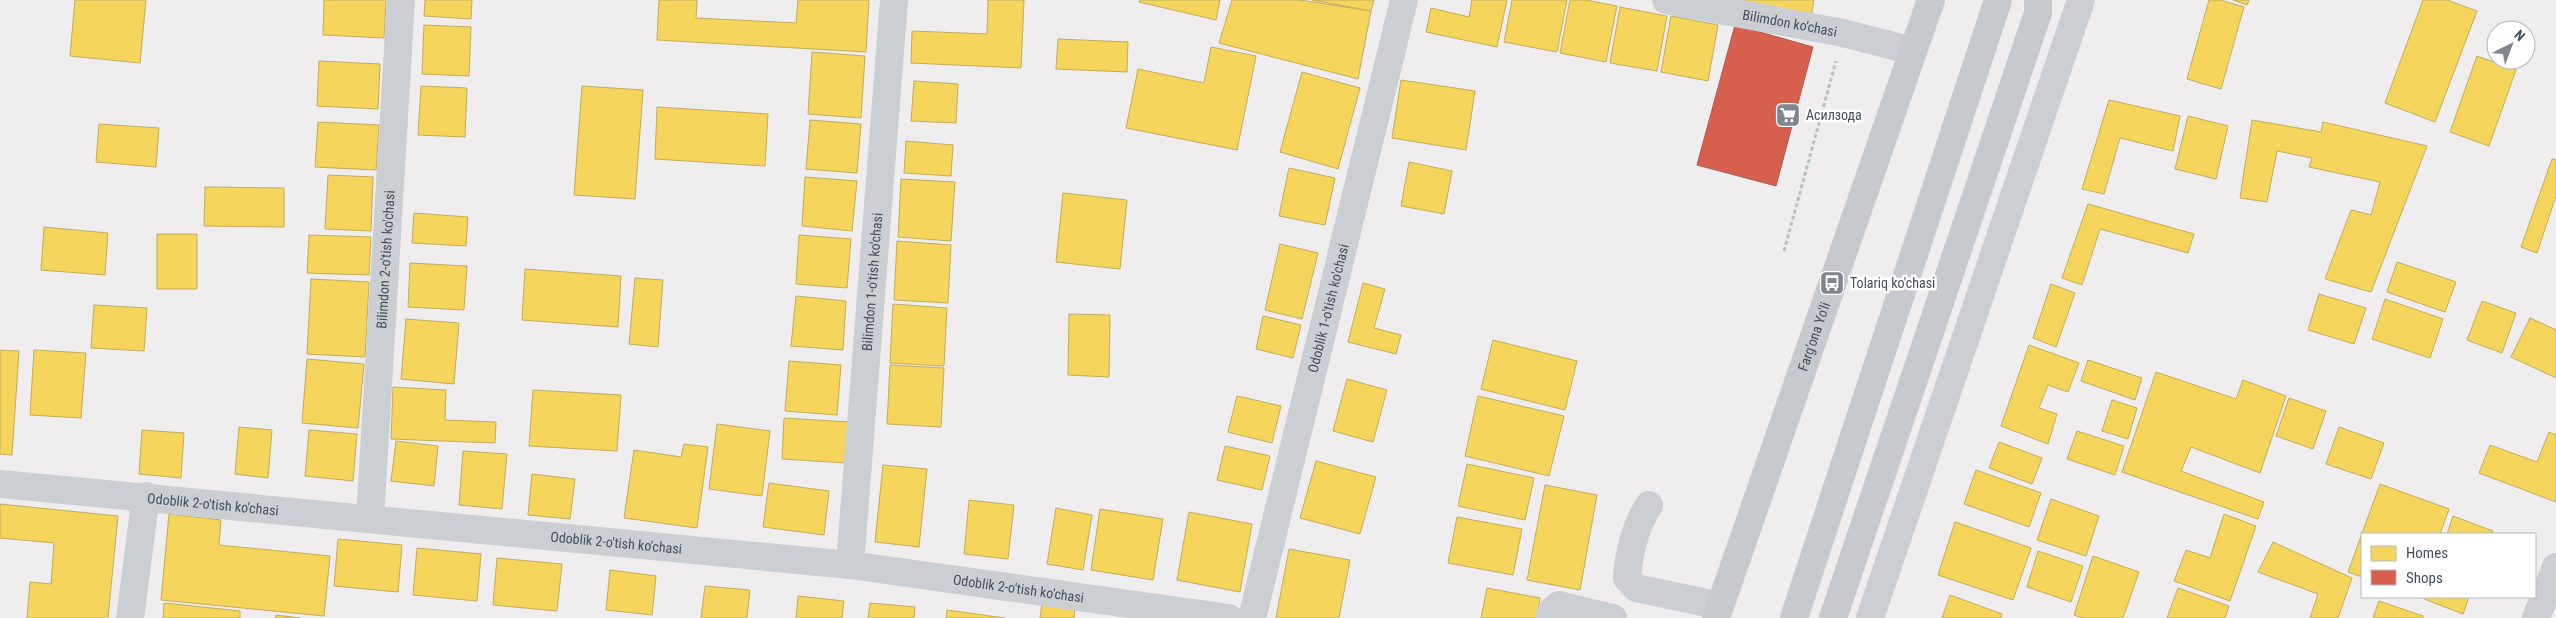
<svg xmlns="http://www.w3.org/2000/svg" width="2556" height="618" font-family="'Roboto Condensed',sans-serif">
  <style>
    .homes { fill: #f6d55c; stroke: #c0ad5c }
    .shops { fill: #d6604d; stroke: #aa5b52 }
    .lines { fill: none; stroke-linecap: round; stroke-linejoin: round }
    .path { stroke: #b6c4c1; stroke-width: 3; stroke-dasharray: 4 2.5; stroke-linecap: butt }
    .minor { stroke: #cbced2; stroke-width: 28 }
    .major { stroke: #c6cace; stroke-width: 28 }
    .labels { text-anchor: middle; stroke-width: 5; stroke-linejoin: round; paint-order: stroke }
    .street-label { font-size: 14px; fill: #434f5c; stroke: #fff }
    .poi-label { font-size: 14px; fill: #434f5c; stroke: #fff; text-anchor: start }
  </style>
  <rect width="100%" height="100%" fill="#efeded"/>
  <!-- homes -->
  <path class="homes" d="M75,0H146L140,63L70,56Z
    M324,0H386L384,38L323,35Z
    M425,0H472L471,19L424,16Z
    M659,0H697L696,18L796,23L798,0H869L866,52L657,40Z
    M988,0H1024L1021,68L911,63L912,31L987,34Z
    M1140,0H1220L1216,20L1139,2Z
    M1232,0H1300L1371,11L1358,79L1219,43Z
    M1312,0H1374L1371,11Z
    M1472,0H1507L1497,47L1426,32L1431,8L1469,17Z
    M1512,0H1567L1557,52L1504,42Z
    M1570,0H1586L1617,6L1606,62L1560,53Z
    M1720,0H1814L1811,18Z
    M2209,0H2220L2244,7L2221,89L2187,79Z
    M2233,0H2249L2247,5Z
    M2423,0H2447L2477,11L2435,122L2385,103Z
    M1620,7L1667,16L1657,71L1610,63Z
    M1671,16L1718,25L1708,81L1661,72Z
    M424,25L471,27L469,76L422,74Z
    M1058,39L1128,42L1127,72L1056,69Z
    M1211,47L1256,56L1237,150L1126,128L1138,69L1204,83Z
    M812,52L865,56L861,118L808,114Z
    M2477,56L2516,70L2489,146L2450,132Z
    M319,61L380,64L378,109L317,106Z
    M1302,72L1360,88L1338,169L1280,152Z
    M1401,80L1475,91L1466,150L1392,138Z
    M914,81L958,84L956,123L911,121Z
    M421,86L467,88L465,137L418,135Z
    M582,86L643,90L635,199L574,195Z
    M2109,100L2180,116L2173,151L2120,138L2104,194L2082,189Z
    M657,107L768,114L765,166L655,159Z
    M2188,116L2228,126L2216,179L2175,169Z
    M810,120L861,124L857,173L806,169Z
    M2252,120L2321,132L2323,122L2427,146L2371,292L2325,279L2351,210L2371,215L2380,182L2309,167L2312,158L2277,151L2267,202L2240,198Z
    M318,122L379,125L376,170L315,167Z
    M99,124L159,128L156,167L96,162Z
    M906,141L953,145L951,176L904,173Z
    M2552,159L2556,160V196L2537,253L2521,247Z
    M1409,162L1452,171L1444,214L1401,206Z
    M1289,168L1335,178L1325,225L1279,216Z
    M328,175L373,177L371,231L325,229Z
    M805,177L857,181L852,231L802,226Z
    M901,179L955,182L951,241L898,237Z
    M205,187L284,188V227L204,226Z
    M1063,193L1127,200L1120,269L1056,262Z
    M2088,204L2194,234L2188,253L2100,229L2082,285L2062,278Z
    M414,213L468,217L466,246L412,243Z
    M44,227L108,233L105,275L41,270Z
    M157,234H197V289H157Z
    M309,235L371,237L369,275L307,273Z
    M799,235L851,239L847,288L796,284Z
    M897,241L951,245L948,303L894,300Z
    M1280,244L1318,253L1302,319L1265,310Z
    M2397,262L2456,282L2445,312L2387,292Z
    M410,263L467,266L464,310L408,307Z
    M525,269L621,276L618,327L522,320Z
    M635,278L663,280L658,347L629,344Z
    M311,279L369,282L365,357L307,354Z
    M1363,283L1385,289L1374,328L1401,335L1396,354L1348,342Z
    M2051,284L2075,293L2056,347L2033,338Z
    M2319,294L2366,308L2354,344L2308,330Z
    M796,296L846,301L843,350L791,346Z
    M2385,299L2443,319L2430,358L2372,339Z
    M2482,301L2516,313L2502,353L2467,340Z
    M893,304L947,308L944,366L890,363Z
    M94,305L147,308L144,351L91,348Z
    M1069,314L1110,315L1109,377L1068,375Z
    M1263,316L1301,325L1293,358L1256,349Z
    M2530,318L2556,330V378L2511,357Z
    M406,319L459,323L454,384L401,379Z
    M1493,340L1577,361L1565,410L1481,389Z
    M2029,345L2079,363L2068,392L2048,385L2039,408L2057,414L2048,444L2001,426Z
    M0,350L19,351L12,455L0,454Z
    M34,350L86,353L81,418L30,415Z
    M307,359L364,364L358,428L302,423Z
    M2088,360L2142,378L2135,400L2081,381Z
    M789,361L841,365L837,415L785,411Z
    M890,365L944,368L941,427L887,424Z
    M2156,372L2236,399L2243,380L2286,396L2260,473L2191,447L2181,471L2264,502L2258,519L2122,472Z
    M1347,379L1387,390L1373,442L1333,431Z
    M393,387L446,390L445,420L496,422L495,443L391,439Z
    M533,390L621,395L617,451L529,446Z
    M1237,396L1281,406L1272,443L1228,432Z
    M1478,396L1564,416L1549,476L1465,456Z
    M2289,398L2326,411L2313,449L2276,436Z
    M2112,400L2137,408L2128,439L2102,431Z
    M784,418L849,422L846,463L782,459Z
    M717,424L770,431L762,496L709,489Z
    M239,427L272,430L268,478L235,474Z
    M2339,427L2384,443L2371,479L2326,464Z
    M142,430L184,433L181,478L139,474Z
    M309,430L357,434L353,481L305,476Z
    M2077,431L2124,446L2115,475L2067,459Z
    M2549,432L2556,435V502L2479,473L2490,445L2537,462Z
    M396,441L438,446L434,486L391,481Z
    M1999,442L2042,458L2032,484L1989,468Z
    M684,444L708,447L697,528L624,518L634,450L681,457Z
    M1225,446L1270,456L1262,490L1217,480Z
    M463,451L507,454L502,509L459,505Z
    M1316,461L1376,477L1360,534L1300,518Z
    M1467,464L1534,478L1525,520L1458,506Z
    M883,465L927,469L919,547L875,542Z
    M1976,470L2041,493L2029,527L1964,504Z
    M532,474L575,479L570,519L528,515Z
    M769,483L829,491L824,535L763,527Z
    M2380,484L2449,509L2440,534H2362V577L2348,572Z
    M1545,485L1597,495L1580,590L1527,580Z
    M2051,499L2099,516L2086,556L2037,540Z
    M969,500L1014,505L1008,559L964,554Z
    M0,504L118,516L108,618H27L30,582L51,584L54,543L0,538Z
    M1056,508L1092,515L1083,570L1047,564Z
    M1100,509L1163,519L1153,580L1091,570Z
    M1189,512L1252,524L1240,592L1177,580Z
    M169,514L221,520L219,545L330,556L324,616L161,600Z
    M2224,514L2256,526L2230,601L2174,581L2186,550L2210,558Z
    M2453,516L2493,531L2492,534H2447Z
    M1457,517L1522,529L1513,575L1448,563Z
    M1955,522L2031,548L2013,600L1938,575Z
    M338,539L402,545L398,592L334,586Z
    M2273,542L2352,578L2338,618H2310L2318,594L2258,572Z
    M417,548L481,554L477,601L413,595Z
    M1289,549L1350,560L1339,618H1276Z
    M2038,551L2083,566L2071,602L2027,587Z
    M2093,556L2139,572L2123,618H2082L2074,615Z
    M497,558L562,564L557,611L493,605Z
    M610,570L656,576L652,615L606,610Z
    M705,586L750,590L747,618H701Z
    M1487,588L1540,598L1537,618H1481Z
    M2178,588L2229,606L2225,618H2167Z
    M1950,595L2002,614L2001,618H1942Z
    M798,596L844,601L842,618H796Z
    M2424,597H2469L2463,614L2424,599Z
    M2379,601L2423,616V618H2373Z
    M164,603L240,611V618H163Z
    M870,603L915,607L914,618H868Z
    M1042,604L1075,608L1074,618H1040Z
    M947,610L1005,618H946Z
    M276,615L300,618H275Z"/>
  <!-- shops -->
  <path class="shops" d="M1735,25L1813,47L1776,186L1697,165Z"/>
  <g class="lines">
    <!-- path -->
    <path class="path" d="M1784,251L1836,61"/>
    <!-- minor -->
    <g class="minor">
      <path id="s1" d="M1666,0L1843,33L1913,51"/>
      <path id="s2" d="M0,484L850,565L1229,618"/>
      <path d="M1649,505C1635,527 1629,552 1627,578L1636,588L1716,605"/>
      <path id="s3" d="M370,519L401,0"/>
      <path id="s4" d="M850,565L894,0"/>
      <path d="M130,618L146,496"/>
      <path id="s5" d="M1252,618L1404,0"/>
      <path d="M1549,618L1551,612L1559,605L1613,618"/>
      <path d="M1870,618L2081,0"/>
      <path d="M2536,618L2556,567"/>
    </g>
    <!-- major -->
    <g class="major">
      <path id="s6" d="M1716,618L1931,0"/>
      <path d="M1794,618L1998,0"/>
      <path d="M1833,618L2038,13V0"/>
    </g>
  </g>
  <!-- icons -->
  <defs>
    <symbol id="supermarket-square" viewBox="-11 -11 22 22"><rect x="-9" y="-9" width="18" height="18" rx="4" fill="#7f868f" stroke="#fff"/><path d="M-6-5.5h2.5l.6 2H6L4.5 2H-2.5L-4.4-4H-6ZM-1.5 3.2a1.3 1.3 0 1 0 .1 0ZM3 3.2a1.3 1.3 0 1 0 .1 0Z" fill="#fff"/></symbol>
    <symbol id="bus-square" viewBox="-11 -11 22 22"><rect x="-9" y="-9" width="18" height="18" rx="4" fill="#7f868f" stroke="#fff"/><path d="M-5-6H5V4H4V6H2V4H-2V6H-4V4H-5ZM-3.5-4V0h7V-4ZM-3.5 1.2v1.5H-2V1.2ZM2 1.2v1.5H3.5V1.2Z" fill="#fff"/></symbol>
  </defs>
  <g fill-rule="evenodd">
    <use href="#supermarket-square" x="1774" y="101" width="28" height="28"/>
    <use href="#bus-square" x="1818" y="269" width="28" height="28"/>
  </g>
  <g class="labels">
    <!-- street labels -->
    <g class="street-label">
      <text dy="5" stroke="none"><textPath href="#s1" startOffset="126">Bilimdon ko'chasi</textPath></text>
      <text dy="5" stroke="none"><textPath href="#s3" startOffset="260">Bilimdon 2-o'tish ko'chasi</textPath></text>
      <text dy="5" stroke="none"><textPath href="#s4" startOffset="284">Bilimdon 1-o'tish ko'chasi</textPath></text>
      <text dy="5" stroke="none"><textPath href="#s5" startOffset="319">Odoblik 1-o'tish ko'chasi</textPath></text>
      <text dy="5" stroke="none"><textPath href="#s6" startOffset="298">Farg'ona Yo'li</textPath></text>
      <text dy="5" stroke="none"><textPath href="#s2" startOffset="214">Odoblik 2-o'tish ko'chasi</textPath></text>
      <text dy="5" stroke="none"><textPath href="#s2" startOffset="619">Odoblik 2-o'tish ko'chasi</textPath></text>
      <text dy="5" stroke="none"><textPath href="#s2" startOffset="1024">Odoblik 2-o'tish ko'chasi</textPath></text>
    </g>
    <!-- poi labels -->
    <g class="poi-label">
      <text x="1806" y="120">Асилзода</text>
      <text x="1850" y="288">Tolariq ko'chasi</text>
    </g>
  </g>
  <!-- legend -->
  <rect x="2361" y="533" width="175" height="65" fill="#ffffff" stroke="#b4b9be"/>
  <rect x="2371" y="546" width="25" height="15" fill="#f6d55c" stroke="#b4b9be"/>
  <text x="2406" y="558" font-size="15" fill="#434f5c">Homes</text>
  <rect x="2371" y="570" width="25" height="15" fill="#d6604d" stroke="#b4b9be"/>
  <text x="2406" y="583" font-size="15" fill="#434f5c">Shops</text>
  <!-- north arrow -->
  <g transform="translate(2511 45) rotate(42)"><circle r="24" fill="#ffffff" stroke="#b4b9be"/>
  <path d="M0-4L9 19L0 12L-9 19Z" fill="#7f868f"/>
  <text y="-8" font-size="14" font-weight="bold" text-anchor="middle" fill="#434f5c">N</text>
  </g>
</svg>
